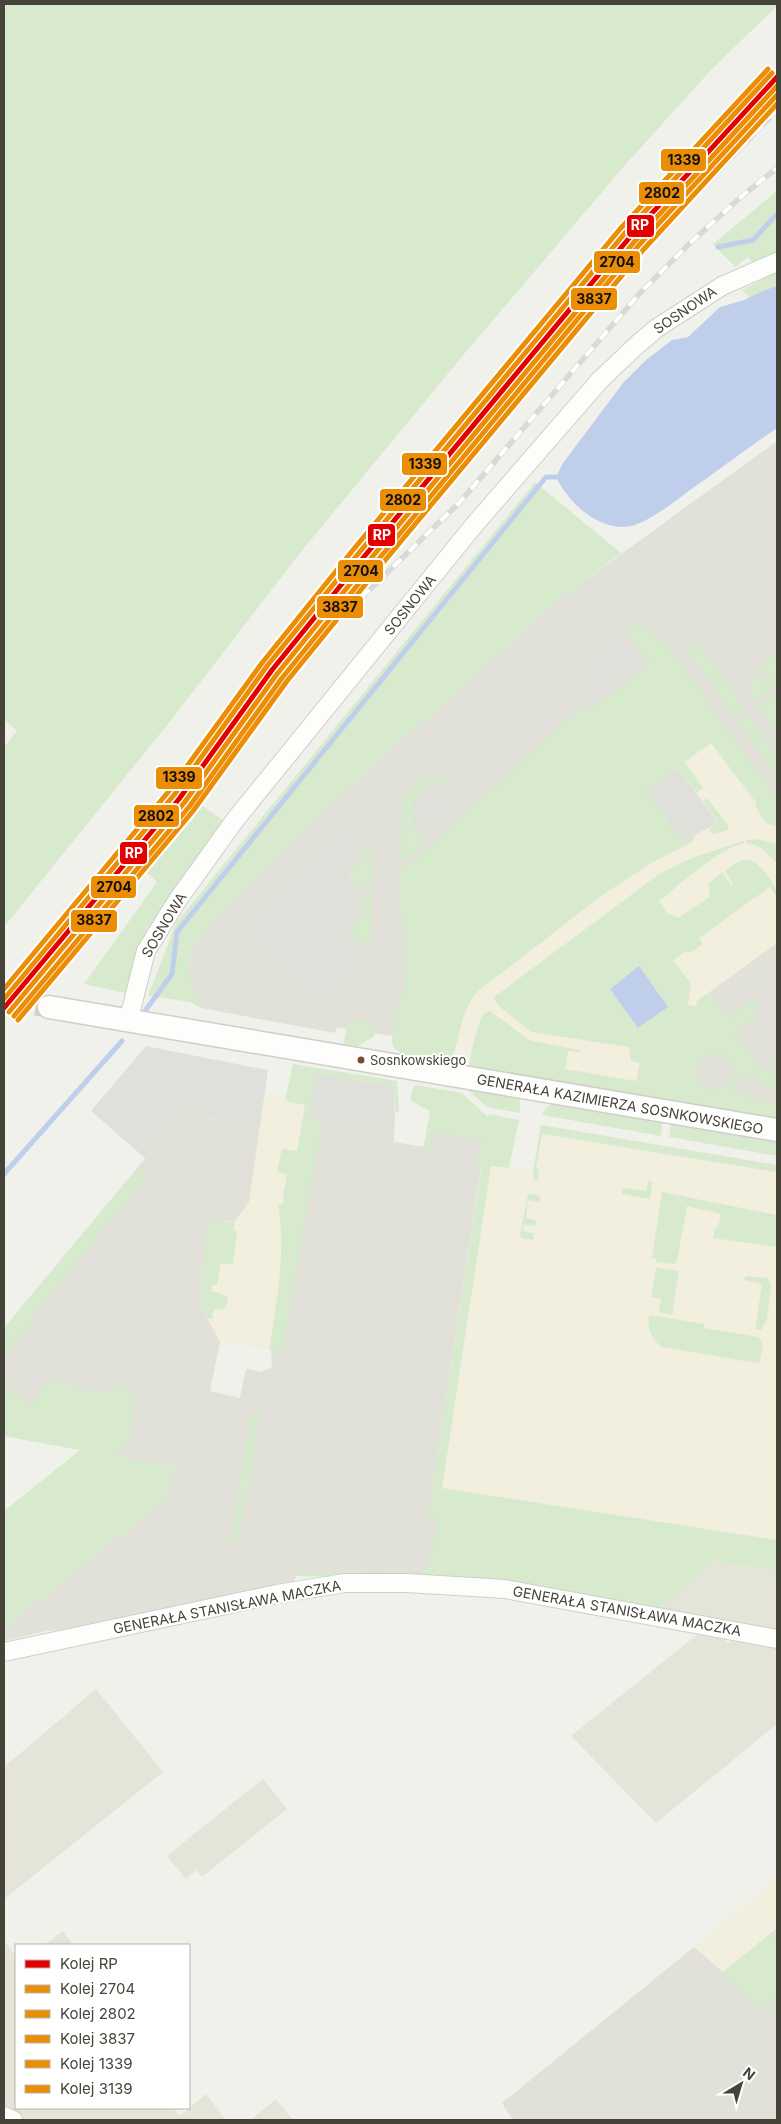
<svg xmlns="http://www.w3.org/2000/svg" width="781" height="2124" font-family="Inter,sans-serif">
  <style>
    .residential { fill: #e5e4d9 }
    .commercial { fill: #f2efdf }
    .industrial { fill: #e1e0d9 }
    .green { fill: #d8eacd; fill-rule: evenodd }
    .parking { fill: #e0e0db }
    .water { fill: #bfcfeb }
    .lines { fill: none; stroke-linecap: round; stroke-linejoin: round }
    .stream { stroke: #bfcfeb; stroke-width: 5 }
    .tertiary-tunnel { stroke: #cfcec7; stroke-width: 22; stroke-dasharray: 22 11; stroke-linecap: butt }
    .minor-casing { stroke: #cfcec9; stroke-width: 20 }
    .tertiary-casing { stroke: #cfcec9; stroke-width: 25 }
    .minor { stroke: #fdfdfc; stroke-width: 18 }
    .tertiary { stroke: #fdfdfc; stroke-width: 22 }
    .rail-casing { stroke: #d9d9d8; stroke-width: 5.5 }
    .rail { stroke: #fff; stroke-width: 4; stroke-dasharray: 11; stroke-linecap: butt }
    .rail-1-casing { stroke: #fff; stroke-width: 9 }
    .rail-2-casing { stroke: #fff; stroke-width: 9 }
    .rail-3-casing { stroke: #fff; stroke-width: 9 }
    .rail-4-casing { stroke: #fff; stroke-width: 9 }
    .rail-5-casing { stroke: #fff; stroke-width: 9 }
    .rail-6-casing { stroke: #fff; stroke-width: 9 }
    .rail-1 { stroke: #e50000; stroke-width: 5 }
    .rail-2 { stroke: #ec8d06; stroke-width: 5 }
    .rail-3 { stroke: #ec8d06; stroke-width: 5 }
    .rail-4 { stroke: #ec8d06; stroke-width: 5 }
    .rail-5 { stroke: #ec8d06; stroke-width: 5 }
    .rail-6 { stroke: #ec8d06; stroke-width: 5 }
    .bus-dot { fill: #7a4b2a; stroke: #fff; stroke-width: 2 }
    .labels { text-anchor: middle; stroke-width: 4; stroke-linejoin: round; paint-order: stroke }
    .bus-label { font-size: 13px; fill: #464438; stroke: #fff; text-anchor: start }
    .street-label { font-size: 14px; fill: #464438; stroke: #fff }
    .line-badge { stroke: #fff; stroke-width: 2 }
    .badge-label { font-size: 14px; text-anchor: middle; font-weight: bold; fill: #fff }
    .pale-badge-label { font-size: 14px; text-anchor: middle; font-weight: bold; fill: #111 }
  </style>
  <rect width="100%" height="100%" fill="#f1f1eb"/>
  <!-- residential -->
  <path class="residential" d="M715,1561L777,1572V1634L655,1611Z
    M703,1630L722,1635L727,1642L738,1641L777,1649V1724L656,1823L571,1736Z
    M96,1689L163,1772L4,1899V1767Z
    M263,1779L287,1809L202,1877L196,1870L186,1879L167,1856Z
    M63,1931L73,1945H44Z
    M4,1941L16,1956V2108H173L180,2116L206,2094L226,2120H4Z
    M276,2099L293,2120H251Z"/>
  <!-- commercial -->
  <path class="commercial" d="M667,664L777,811V943L697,1001L682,1092L484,1059L479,1052L447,1046L404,1045Z
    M265,1094L285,1097V1099L310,1106L271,1350L219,1341L199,1303L207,1226L249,1202Z
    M542,1125L777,1165V1572L442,1515L439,1447L482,1164L534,1172Z
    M777,1878V1928L723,1972L694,1947Z"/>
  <!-- industrial -->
  <path class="industrial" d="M777,441V811L667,664L506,964L391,1036L337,1027L335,1033L201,1008L188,978L191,951L213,920L335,800L566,594Z
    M777,943V1108L682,1092L697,1001Z
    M315,1073L395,1112L394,1142L424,1147L430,1111L416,1103L488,1120L429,1512L442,1515L432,1579L296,1576L291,1586L140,1622L46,1631L4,1641V1629L165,1500L175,1467L4,1436V1328L183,1113L260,1126L249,1202L234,1222L215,1220L207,1226L199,1303L220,1342L210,1391L240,1398L245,1372L247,1369L261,1372L272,1367L271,1350Z
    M777,1928V2120H513L502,2103L694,1947L723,1972Z"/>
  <!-- green -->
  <path class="green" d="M4,4H777V6L711,70L626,164L465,353L300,553L172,719L4,927V747L17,731L4,719Z
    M777,191V256L756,266L748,257L735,267L713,244Z
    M777,272V325L742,290Z
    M535,482L621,553L566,594L335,800L213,920L191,951L188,978L201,1008L191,1002L148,996L176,923Z
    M631,624L651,632L661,642L664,640L777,798V826L767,824L755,806L757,804L711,743L685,762L703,788L697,793L678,768L684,840L692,834L695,837L692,842L653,862L604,894L478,991C456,1015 462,1049 446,1066L407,1058L394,1048L392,1042V1026L404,988L406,973V933L399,906L400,872L584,705L589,711L650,663L623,629Z
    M693,645L704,651L745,709L734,717L687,651L688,646Z
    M777,650V691L761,668Z
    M756,668L771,690L754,702L750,688Z
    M773,693L777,698V734L757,705Z
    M747,713L777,756V777L737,721Z
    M432,775L444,776L447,785L445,787L438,779L419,812L410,819L427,840L400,865L401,807C406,789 414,781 432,775Z
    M707,798L728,825V830L714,834L710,832V829L718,822L703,801Z
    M194,800L227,823L139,948L125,993L84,984L157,882L139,866Z
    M755,839L777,844V863L760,847L747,843L746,840Z
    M743,841L744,843C716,850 683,883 659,901L667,913L678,918L710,897L708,884L722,872L731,885L733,884L725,871C744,855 752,855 767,875C773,883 777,887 777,897L770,887L699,938L703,944L690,953L686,951L673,961L691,983L688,1005L696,1006L697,1001L710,992L729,1017L755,998C764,1014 747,1024 735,1032L764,1071L770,1067L777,1076L771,1091L764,1087L765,1084L741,1073L734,1088L763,1102L777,1104V1122L469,1070C470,1051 476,1032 483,1014L490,1011L529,1040L579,1050L580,1053L568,1051L565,1069L636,1081L640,1063L631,1061L629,1047L531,1032L501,1008L493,998L659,874L692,858ZM711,1054L722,1056C745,1073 722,1102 699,1083C693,1070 697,1059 711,1054Z
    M363,851L370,852L373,858V878L361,891L347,877L364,859L359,854Z
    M372,885L371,937L363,946L348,931L365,913L357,905Z
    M348,1019L375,1023L374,1036L357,1047H343Z
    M293,1064L397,1081L399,1112H395L394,1086L315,1073L309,1116L323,1119L282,1352L269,1350C277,1301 286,1254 278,1204L283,1205L284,1196L283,1195L287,1175L277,1171L282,1149L297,1151L305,1105L288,1102L285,1099Z
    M415,1085L462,1093L488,1117L489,1114L519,1120L509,1168L491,1166L442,1488L777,1540V1572L715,1561L655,1611L432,1579L296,1576V1571L420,1574L429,1566L437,1519L423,1516L424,1511L429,1512L481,1169L476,1168L481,1140L432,1132L429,1150H423L430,1111L411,1101V1093Z
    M463,1086L514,1094L520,1101V1113L487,1107Z
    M555,1102L660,1118L662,1124L661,1136L542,1115L546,1108Z
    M675,1122L777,1138V1156L669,1137L671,1124Z
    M541,1125L777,1165V1172L542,1134L536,1168L539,1170L538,1180L534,1181L533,1172Z
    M138,1167L148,1175L33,1316L35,1318L4,1357V1328Z
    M649,1180L652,1182L650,1199L622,1194L623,1188L646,1191Z
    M662,1192L777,1215V1247L713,1238L715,1227H718L721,1214L687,1206L677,1262L674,1264L656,1262V1259L652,1258Z
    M528,1194L538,1195L541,1198L539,1202L528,1200L526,1218L535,1220L537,1223L534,1226L524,1225L523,1231L534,1234L533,1240L522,1238L520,1235Z
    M215,1220L235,1223L233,1230L237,1231L233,1265L221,1263L217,1285H212L211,1291L228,1296L226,1307L221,1310L214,1309L212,1319H208L199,1303L207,1226Z
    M656,1267L679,1271L672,1315L659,1312L661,1299L651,1297Z
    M746,1276L767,1278L771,1285L767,1320L761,1330L755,1329L762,1284L744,1280Z
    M649,1315L704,1324V1328L758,1337L763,1343L760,1361L756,1363L661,1347C651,1337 647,1329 649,1315Z
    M63,1381C86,1389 97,1399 120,1385L135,1397L129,1440L114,1456L175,1467L165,1500L4,1629V1511L80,1450L4,1436V1385L31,1405L47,1382Z
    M261,1413L238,1543L230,1541L251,1416Z
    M770,1934L777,1942V1997L769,2006L759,2007L722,1973Z"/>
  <!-- parking -->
  <path class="parking" d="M621,634L647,666L593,708L585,697L589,692L573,672Z
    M678,768L718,823L683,841L647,792Z
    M438,778L455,798L465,790L472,799L427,840L410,820L418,812L411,803Z
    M356,813L364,823L345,841L364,859L347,877L366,896L357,905L365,913L348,931L366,950L358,957L365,967L324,1008L241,925Z
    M146,1046L268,1070L260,1126L184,1113L145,1158L91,1111Z
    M315,1073L394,1086V1131L309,1117Z"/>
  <!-- water -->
  <path class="water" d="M777,286V428C748,448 719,470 690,490C673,503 654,518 635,525C602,535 569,504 556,477L563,463L623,383L646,360L672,340L688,337L720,307L744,300L763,291Z
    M639,966L668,1007L638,1028L610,989Z"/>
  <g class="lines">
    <!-- stream -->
    <path class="stream" d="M718,247L753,240L777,214
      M145,1011L172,974L177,932L546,477H556
      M4,1174L122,1041"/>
    <!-- tertiary-tunnel -->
    <path class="tertiary-tunnel" d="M4,998L49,1007"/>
    <defs>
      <path id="minor" d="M128,1022L146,951L177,901L235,820L475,524L600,380L638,344L657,328L722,286L777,262
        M4,1652L277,1594L345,1583H407L505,1589L777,1639
        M4,2116L13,2120"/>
      <path id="tertiary" d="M49,1007L777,1130"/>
    </defs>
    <!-- minor casing -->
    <use href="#minor" class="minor-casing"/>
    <!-- tertiary casing -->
    <use href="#tertiary" class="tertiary-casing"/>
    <!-- minor -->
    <use href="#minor" class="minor"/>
    <!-- tertiary -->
    <use href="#tertiary" class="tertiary"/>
    <defs>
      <path id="rail" d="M330,628L459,503L640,293L690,243L742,196L777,168
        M179,799L617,279L675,216L777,110
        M4,1008L55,947"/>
    </defs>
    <!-- rail casing -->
    <use href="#rail" class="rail-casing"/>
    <!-- rail -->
    <use href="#rail" class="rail"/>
    <defs>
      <path id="rail-1" d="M4,1008L179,799L272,670L363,558L630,237L777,77"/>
      <path id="rail-2" d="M9,1012L184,803L277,674L368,562L635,241L777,86"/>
      <path id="rail-3" d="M4,999L174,795L267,666L358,554L625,233L772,73"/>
      <path id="rail-4" d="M14,1016L189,807L282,678L373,566L639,245L777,95"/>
      <path id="rail-5" d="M4,989L169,791L262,663L353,550L620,229L768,69"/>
      <path id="rail-6" d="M18,1020L193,811L287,681L377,570L644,249L777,104"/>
    </defs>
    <!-- rail-1 casing -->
    <use href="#rail-1" class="rail-1-casing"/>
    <!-- rail-2 casing -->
    <use href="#rail-2" class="rail-2-casing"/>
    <!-- rail-3 casing -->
    <use href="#rail-3" class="rail-3-casing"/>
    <!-- rail-4 casing -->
    <use href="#rail-4" class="rail-4-casing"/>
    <!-- rail-5 casing -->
    <use href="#rail-5" class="rail-5-casing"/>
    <!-- rail-6 casing -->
    <use href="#rail-6" class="rail-6-casing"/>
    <!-- rail-1 -->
    <use href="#rail-1" class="rail-1"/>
    <!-- rail-2 -->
    <use href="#rail-2" class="rail-2"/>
    <!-- rail-3 -->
    <use href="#rail-3" class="rail-3"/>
    <!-- rail-4 -->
    <use href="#rail-4" class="rail-4"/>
    <!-- rail-5 -->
    <use href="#rail-5" class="rail-5"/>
    <!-- rail-6 -->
    <use href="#rail-6" class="rail-6"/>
  </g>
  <!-- markers -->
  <circle class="bus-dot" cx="361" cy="1060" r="4.5"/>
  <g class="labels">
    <!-- bus labels -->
    <g class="bus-label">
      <text x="370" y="1065">Sosnkowskiego</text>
    </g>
    <!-- street labels -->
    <g class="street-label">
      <text transform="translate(685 310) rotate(-34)" y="5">SOSNOWA</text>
      <text transform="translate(410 605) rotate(-51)" y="5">SOSNOWA</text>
      <text transform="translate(164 925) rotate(-59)" y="5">SOSNOWA</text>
      <text transform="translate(620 1104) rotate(10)" y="5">GENERAŁA KAZIMIERZA SOSNKOWSKIEGO</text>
      <text transform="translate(227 1607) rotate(-11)" y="5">GENERAŁA STANISŁAWA MACZKA</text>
      <text transform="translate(627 1611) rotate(10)" y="5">GENERAŁA STANISŁAWA MACZKA</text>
    </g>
  </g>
  <g class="line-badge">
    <rect x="660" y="148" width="47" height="24" rx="5" fill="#ec8d06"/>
    <rect x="638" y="181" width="47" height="24" rx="5" fill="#ec8d06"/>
    <rect x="626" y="214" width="29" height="24" rx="5" fill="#e50000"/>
    <rect x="593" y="250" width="48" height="24" rx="5" fill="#ec8d06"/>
    <rect x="570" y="287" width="48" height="24" rx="5" fill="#ec8d06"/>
    <rect x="401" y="452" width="47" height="24" rx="5" fill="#ec8d06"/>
    <rect x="379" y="488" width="48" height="24" rx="5" fill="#ec8d06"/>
    <rect x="367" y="523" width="29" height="24" rx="5" fill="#e50000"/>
    <rect x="337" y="559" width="47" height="24" rx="5" fill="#ec8d06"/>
    <rect x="316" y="595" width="48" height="24" rx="5" fill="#ec8d06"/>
    <rect x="155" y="766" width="48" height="24" rx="5" fill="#ec8d06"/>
    <rect x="133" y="804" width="47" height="24" rx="5" fill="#ec8d06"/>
    <rect x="119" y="841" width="29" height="24" rx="5" fill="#e50000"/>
    <rect x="90" y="875" width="47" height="24" rx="5" fill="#ec8d06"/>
    <rect x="70" y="909" width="48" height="24" rx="5" fill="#ec8d06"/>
  </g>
  <g class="badge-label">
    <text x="640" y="230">RP</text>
    <text x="382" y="540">RP</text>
    <text x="134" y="858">RP</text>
  </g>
  <g class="pale-badge-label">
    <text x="684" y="165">1339</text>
    <text x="662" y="198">2802</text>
    <text x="617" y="267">2704</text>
    <text x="594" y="304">3837</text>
    <text x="425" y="469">1339</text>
    <text x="403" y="505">2802</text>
    <text x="361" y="576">2704</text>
    <text x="340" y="612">3837</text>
    <text x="179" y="782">1339</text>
    <text x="156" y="821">2802</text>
    <text x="114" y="892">2704</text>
    <text x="94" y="925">3837</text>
  </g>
  <!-- border -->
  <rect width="781" height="2124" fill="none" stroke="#464438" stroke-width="10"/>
  <!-- legend -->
  <rect x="15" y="1944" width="175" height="165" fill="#ffffff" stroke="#b5b4af"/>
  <rect x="25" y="1960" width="25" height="8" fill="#e50000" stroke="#b5b4af"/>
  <text x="60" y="1969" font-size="15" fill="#464438">Kolej RP</text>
  <rect x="25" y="1985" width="25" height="8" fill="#ec8d06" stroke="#b5b4af"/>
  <text x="60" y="1994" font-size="15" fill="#464438">Kolej 2704</text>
  <rect x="25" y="2010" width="25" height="8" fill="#ec8d06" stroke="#b5b4af"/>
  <text x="60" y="2019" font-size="15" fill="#464438">Kolej 2802</text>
  <rect x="25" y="2035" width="25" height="8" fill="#ec8d06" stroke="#b5b4af"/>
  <text x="60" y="2044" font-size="15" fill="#464438">Kolej 3837</text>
  <rect x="25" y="2060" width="25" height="8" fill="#ec8d06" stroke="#b5b4af"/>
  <text x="60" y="2069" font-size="15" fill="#464438">Kolej 1339</text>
  <rect x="25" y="2085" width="25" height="8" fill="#ec8d06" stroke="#b5b4af"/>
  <text x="60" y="2094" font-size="15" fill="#464438">Kolej 3139</text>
  <!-- north arrow -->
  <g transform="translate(741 2084) rotate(38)" stroke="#ffffff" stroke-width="4" paint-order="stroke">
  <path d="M0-4L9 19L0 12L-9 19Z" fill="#464438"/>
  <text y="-8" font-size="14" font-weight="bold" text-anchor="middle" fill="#464438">N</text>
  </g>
</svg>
